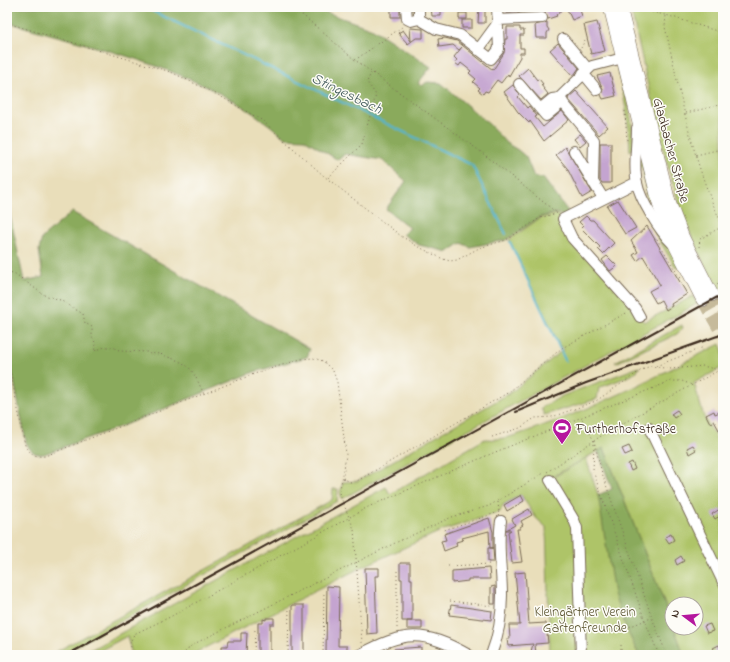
<svg xmlns="http://www.w3.org/2000/svg" width="730" height="662" font-family="'Indie Flower',sans-serif">
  <style>
    .green { fill: #aec468; stroke: #747743 }
    .forest { fill: #8aaa5c; stroke: #626a3d }
    .lines { fill: none; stroke-linecap: round; stroke-linejoin: round }
    .stream { stroke: #51b5d0; stroke-width: 2 }
    .building { fill: #c4a4d0 }
    .major-tunnel { stroke: #c6ba9b; stroke-width: 13; stroke-dasharray: 13 6; stroke-linecap: butt }
    .minor-casing { stroke: #786955; stroke-width: 12 }
    .major-casing { stroke: #786955; stroke-width: 14 }
    .path { stroke: #786955; stroke-width: 1; stroke-dasharray: 1 3; stroke-linecap: butt }
    .minor { stroke: #fff; stroke-width: 10 }
    .major { stroke: #fff; stroke-width: 13 }
    .rail { stroke: #3b2a1e; stroke-width: 2 }
    .labels { text-anchor: middle; stroke-width: 3; stroke-linejoin: round; paint-order: stroke }
    .street-label { font-size: 14px; fill: #3b2a1e; stroke: #fdfcf7 }
    .poi-label { font-size: 14px; fill: #3b2a1e; stroke: #fdfcf7; text-anchor: start }
    .park-label { font-size: 14px; fill: #5e5834; stroke: #fdfcf7 }
    .water-label { font-size: 15px; font-style: italic; fill: #435b5c; stroke: #fdfcf7 }
  </style>
  <rect width="100%" height="100%" fill="#fdfcf7"/>
  <filter id="ink" filterUnits="userSpaceOnUse"><feTurbulence type="fractalNoise" baseFrequency=".025" numOctaves="2"/><feDisplacementMap in="SourceGraphic" scale="8" xChannelSelector="R" yChannelSelector="G"/><feConvolveMatrix kernelMatrix="1 2 1 2 8 2 1 2 1" color-interpolation-filters="sRGB"/></filter>
  <filter id="wash" filterUnits="userSpaceOnUse"><feTurbulence type="fractalNoise" baseFrequency=".012" numOctaves="4" result="noise"/><feDisplacementMap in="SourceGraphic" scale="16" xChannelSelector="R" yChannelSelector="G"/><feGaussianBlur stdDeviation="0.9" result="paint"/><feColorMatrix in="noise" values="0 0 0 0 0 0 0 0 0 0 0 0 0 0 0 0 0 1.4 0 .05"/><feComposite in="paint" operator="in"/></filter>
  <g filter="url(#wash)">
    <rect width="100%" height="100%" fill="#e9deba"/>
    <!-- green -->
    <path class="green" d="M630,7H723V289L718,292C703,262 688,232 678,200C657,137 646,71 630,7Z
      M617,66H620L629,105L635,147L630,152C629,122 624,95 617,66Z
      M639,143L655,211L645,193H648L645,186L643,169L638,165Z
      M557,214L644,322L693,296L697,304L342,499L340,493L343,482L358,481L510,393L564,349L562,347H560L509,240L540,218Z
      M656,231L664,243L669,244L681,266L676,268L655,233Z
      M682,325L683,328L677,334L616,363L615,362Z
      M720,344L723,351V367L694,383L704,417L723,450V655H684L674,628H696V604H672V623L604,448L546,480L547,481L586,458L598,495L626,628L639,655H550L546,527L536,518L521,495L503,505L500,512L441,531L362,567L191,655H132L127,636L92,655H81L386,487L390,494L485,439C504,441 522,433 539,427C603,405 659,375 720,344Z
      M639,367L640,368L632,375L599,388L597,399L544,415L541,408L562,396Z
      M333,489H338L337,501L60,655H50L332,500Z"/>
    <!-- forest -->
    <path class="forest" d="M7,7H311L373,29L431,67L418,83L422,86L427,82L441,83L491,126L506,143L518,150L526,157L534,177L543,178L570,214L565,217L557,213L540,217L506,240L470,247L461,243L448,252L419,245L403,234L410,228L386,209L406,181L382,160L345,154L338,160L304,139L285,138C209,70 102,50 7,22Z
      M7,201L24,281L43,277L39,250L42,238L72,212L310,349L307,357L254,372L122,426L44,454C34,455 30,451 26,442L7,346Z
      M604,448L672,623V628H674L684,655H639L626,628L614,594L598,495L612,489L598,451Z"/>
    <g class="lines">
      <!-- stream -->
      <path class="stream" d="M144,7L472,165L506,234
        M510,242L566,362"/>
    </g>
    <g id="blocks">
      <!-- building -->
      <path class="building" d="M391,7H400V17H391Z
        M431,7H441V16H432Z
        M485,7V23H478L479,8Z
        M505,7H518L519,13H506Z
        M535,7H565L556,15L557,16L548,19L545,12H535Z
        M566,7H579L582,16L572,20Z
        M459,13H467V19H459Z
        M462,20H472V28H462Z
        M547,22V27L549,30L547,33V38H536L535,25Z
        M597,22L605,51L591,54L584,25Z
        M507,27H520V30H524V35H520V48H524V53H520V57L509,76L508,74L501,83L497,80L488,92L485,91L483,94L478,90L480,88L473,82L476,79L469,73L471,71L461,63L459,66L455,63L457,60L454,57L462,47L459,50L453,45L439,47L438,39L445,38L457,41L493,70L504,53L505,39H507Z
        M410,28L423,29V38H416L408,44L398,33L403,30L411,41Z
        M558,43L579,68L574,75H572L550,50Z
        M528,68L537,80L539,79L543,84L541,85L548,94L541,100L519,76Z
        M610,73L616,96L603,99L601,95L603,89L597,76Z
        M513,85L520,95L518,97L527,108L529,106L537,116L535,117L543,127L562,111L569,120L544,141L530,121L529,123L518,112L504,92Z
        M576,91L608,127L599,135L569,100L568,98Z
        M580,134L586,141L580,146L574,139Z
        M600,143H611V183H602L600,180Z
        M565,147L592,192L582,198L567,168L556,155Z
        M618,200L636,228L625,234L607,206Z
        M586,216L590,220H593L614,243L603,254L598,249L600,247L581,228L583,226L579,222Z
        M647,226L687,294L671,304L672,306L666,310L661,300L656,303L649,291L660,285L652,271L643,256L637,261L633,255L638,252L631,241Z
        M607,256L617,266L610,271L602,260Z
        M677,410L680,414L674,418L671,414Z
        M714,411L715,414L720,412L723,417V437L714,421L710,423L706,415Z
        M693,445L696,450L689,454L687,448Z
        M629,446L632,452L625,455L622,449Z
        M632,462L635,469L631,471L628,464Z
        M521,495L524,501L507,511L504,505Z
        M529,509L532,515L521,521L523,525L520,527V529H517L522,562L512,563L508,532L511,530H506L515,525L512,519Z
        M720,509L723,514L715,519L712,514Z
        M489,518L493,532V548H490L489,531L462,538L463,540L456,542L457,546L444,551L441,541L446,540L444,534Z
        M671,534L674,540L669,543L665,537Z
        M488,548H493L494,562H488Z
        M681,556L684,561L677,565L675,560Z
        M400,563H410V579H412V621H402V579H400Z
        M365,568H379V576H375L377,633L367,634Z
        M489,568L490,579H468V581L452,583V571Z
        M525,572L529,624L546,623L548,643L535,644L536,655H530L533,644L508,646L507,639H510L509,625H520L515,573Z
        M327,586L339,587L338,646H347V652H326Z
        M495,586V604H491V587Z
        M292,605H304V655H292Z
        M451,605L492,611L491,620L449,615Z
        M266,618H274V624H270V655H258V623H263V619L266,620Z
        M407,621H422V629H407Z
        M710,624L713,631L707,633L704,626Z
        M241,633H247L246,655H222V646H227L228,641H241Z
        M719,645L723,655H716L713,648Z
        M421,647V653L395,655L394,649Z"/>
    </g>
  </g>
  <g filter="url(#ink)">
    <use href="#blocks" fill-opacity="0" stroke="#786955" stroke-width="1"/>
    <g class="lines">
      <!-- major-tunnel -->
      <path class="major-tunnel" d="M712,295L723,317
        M703,300L723,335"/>
      <defs>
        <path id="minor" d="M406,7L407,19L411,21L419,19V7
          M419,19L436,29L460,35L491,59L499,49L497,7
          M497,20L542,18
          M563,39L588,69
          M478,50L497,24
          M583,73L597,90
          M519,84L546,116L563,102
          M559,98L594,140L593,183
          M540,109L552,99L559,98L592,66L623,58
          M637,128C637,145 633,166 637,183C640,200 660,231 672,243
          M574,151L603,198
          M637,182L563,219L572,238L635,308L640,317
          M649,428L723,582
          M550,480L574,520L577,528L581,655
          M359,655C404,631 423,629 469,655
          M491,655C498,637 502,614 502,595C502,570 497,545 501,521"/>
        <path id="major" d="M610,7L660,207L676,247L703,300
          M620,7L669,202L683,238L712,295"/>
      </defs>
      <!-- minor casing -->
      <use href="#minor" class="minor-casing"/>
      <!-- major casing -->
      <use href="#major" class="major-casing"/>
      <!-- path -->
      <path class="path" d="M293,7L355,60L481,152L557,213
        M652,12L665,15
        M7,23L171,72L218,95L263,121L324,176L401,236L417,246L443,259L450,261L457,260L479,248L506,240L540,218L557,213
        M581,48L585,40H588
        M355,60L402,27
        M625,111L627,141
        M686,113L720,105
        M696,155L717,150
        M328,178L362,144L376,95L367,82L371,73
        M657,239L681,280
        M699,247L700,239L723,226C692,164 681,94 665,27L666,15L723,33
        M7,272L14,273L44,295L60,300L83,314L85,323L92,327V337L96,344L94,351L105,347H113L121,351L147,352L150,354C158,353 161,354 168,357C193,365 193,372 204,394
        M717,284L723,280
        M720,344L723,349
        M7,354L25,445C29,454 35,457 45,456L254,374L301,359L313,358L323,361L333,371L337,382L346,454L344,470L339,493L354,529L362,643
        M656,366L704,347
        M582,419L594,441L602,473L652,618L667,655
        M492,437L520,428L535,418L552,417L596,401L640,371L650,366L671,369L703,366L718,370
        M594,444L593,471L645,621L659,655
        M547,472L607,432L723,368
        M343,478L350,482L357,481L509,392L562,348L628,312
        M498,502L499,512
        M441,531L499,512
        M448,566L491,564
        M397,571V631
        M450,601L493,606
        M626,628L651,618
        M621,645V655
        M384,652L385,655
        M133,655L130,643L134,634L170,617L368,507L493,453L671,381H682L692,385
        M182,655L192,645L395,543L452,517L489,506L544,473
        M254,655L255,628
        M288,655L289,608
        M323,655L324,592
        M523,655V654"/>
      <!-- minor -->
      <use href="#minor" class="minor"/>
      <!-- major -->
      <use href="#major" class="major"/>
      <!-- rail -->
      <path class="rail" d="M516,412L586,383L723,334
        M67,655L723,294"/>
    </g>
  </g>
  <!-- icons -->
  <defs>
    <symbol id="stadium-pin" viewBox="-11 -11 22 30"><path d="M0 17L-7.5 6A9.5 9.5 0 1 1 7.5 6Z" fill="#b5179e" stroke="#fdfcf7"/><path d="M0-5a6.5 5 0 1 0 0 10a6.5 5 0 1 0 0-10ZM-3.5-1.8h7v3.6h-7Z" fill="#fff"/></symbol>
  </defs>
  <g fill-rule="evenodd">
    <use href="#stadium-pin" x="551" y="417" width="22" height="30"/>
  </g>
  <g class="labels">
    <!-- street labels -->
    <g class="street-label">
      <text transform="translate(672 150) rotate(75)" y="5">Gladbacher Straße</text>
    </g>
    <!-- poi labels -->
    <g class="poi-label">
      <text x="576" y="433">Furtherhofstraße</text>
    </g>
    <!-- park labels -->
    <g class="park-label">
      <text x="585" y="616">Kleingärtner Verein<tspan x="585" dy="16">Gartenfreunde</tspan></text>
    </g>
    <!-- water labels -->
    <g class="water-label">
      <text transform="translate(347 93) rotate(26)" y="5">Stingesbach</text>
    </g>
  </g>
  <!-- margin -->
  <rect width="730" height="662" fill="none" stroke="#fdfcf7" stroke-width="24"/>
  <!-- north arrow -->
  <g transform="translate(684 616) rotate(286)"><circle r="19" fill="#fdfcf7" stroke="#afa8a0"/>
  <path d="M0-3L7 15L0 10L-7 15Z" fill="#b5179e"/>
  <text y="-6" font-size="11" font-weight="bold" text-anchor="middle" fill="#3b2a1e">N</text>
  </g>
</svg>
